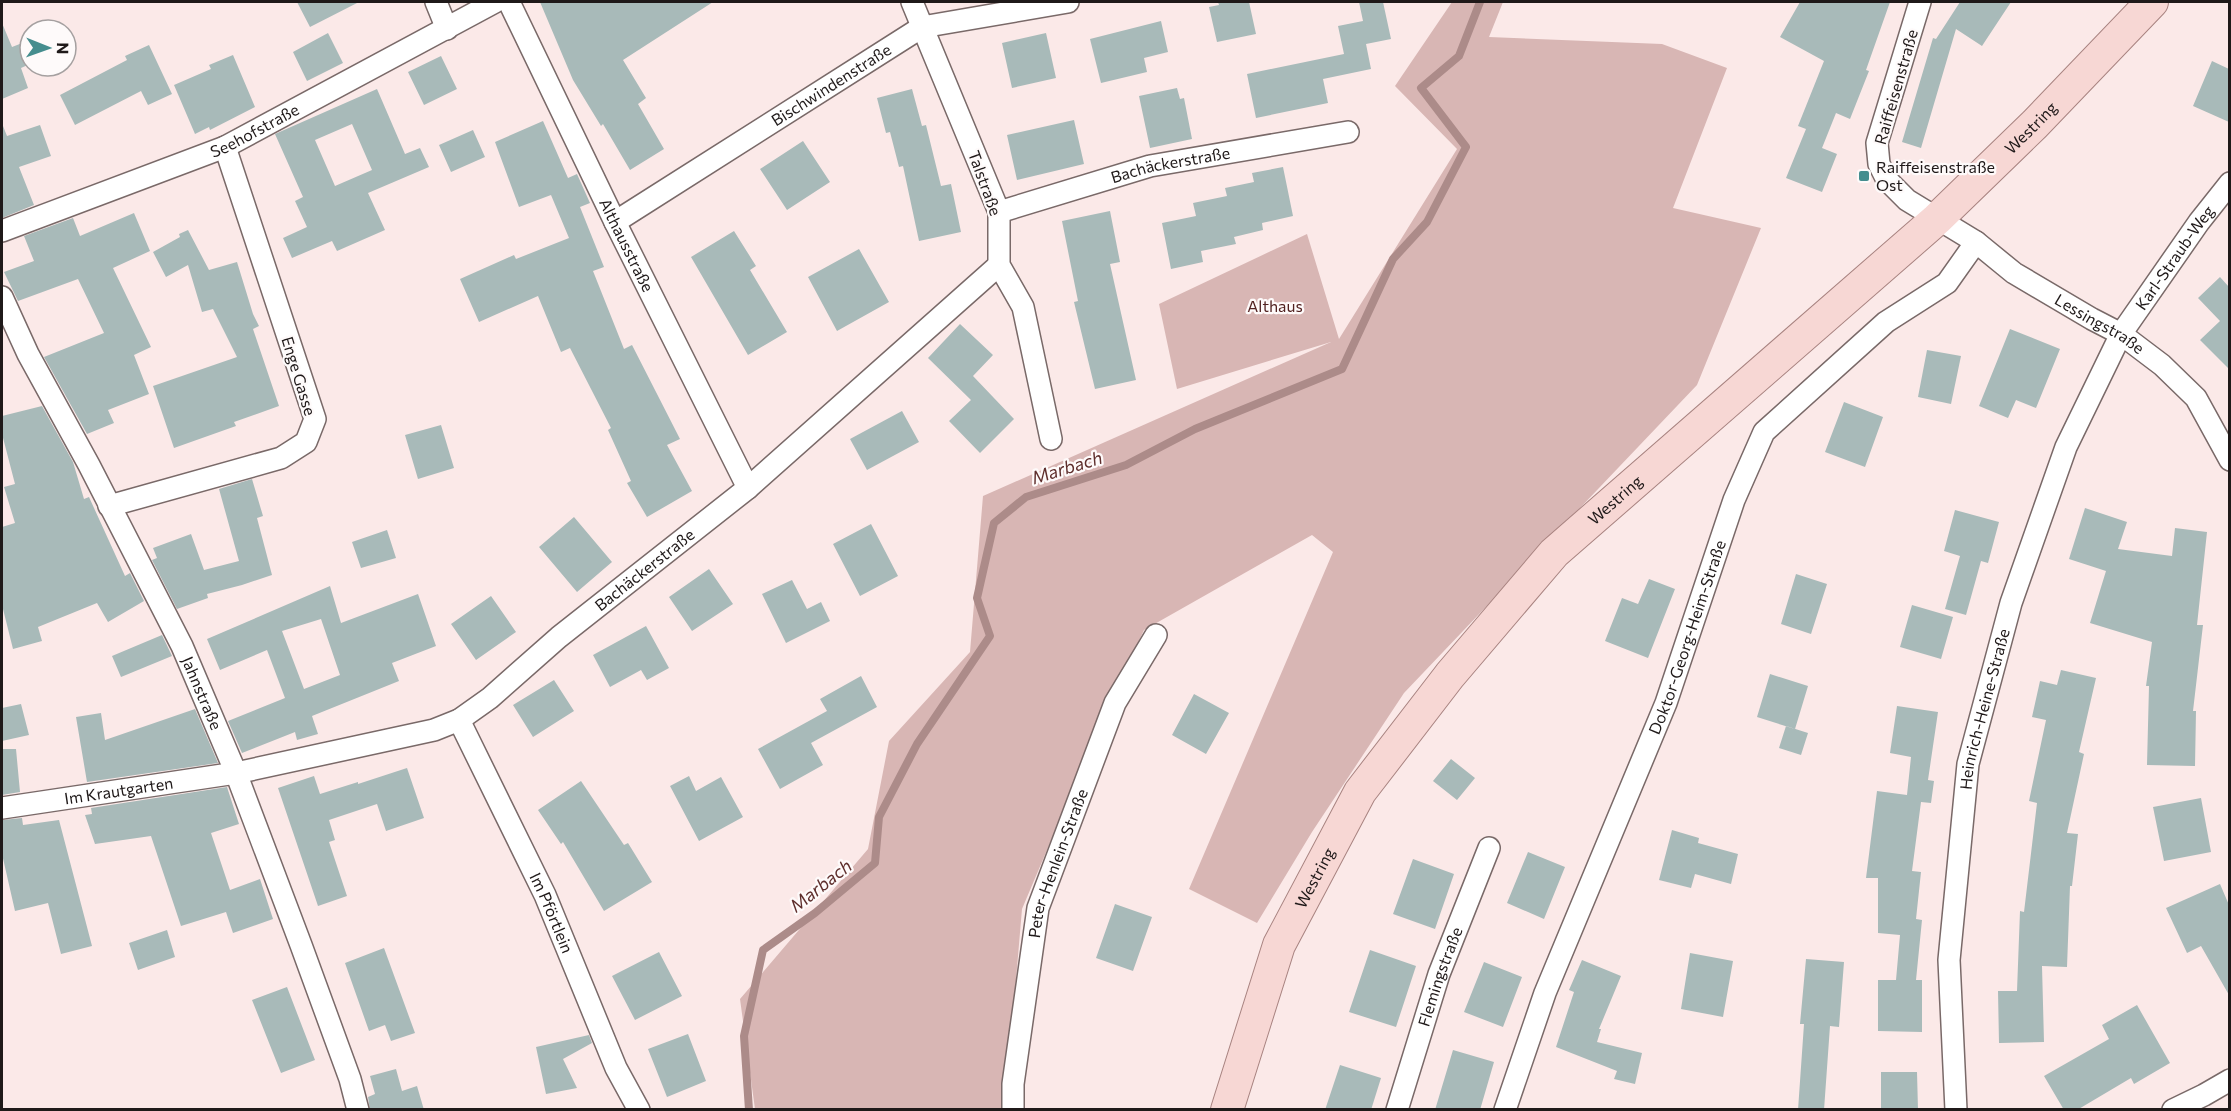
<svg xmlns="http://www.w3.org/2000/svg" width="2231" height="1111" font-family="Commissioner,sans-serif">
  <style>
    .green { fill: #d8b6b4 }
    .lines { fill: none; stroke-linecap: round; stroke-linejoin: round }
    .stream { stroke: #ac8b89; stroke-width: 8 }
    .building { fill: #a8bab9; fill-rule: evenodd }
    .street-casing { stroke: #796968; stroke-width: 24 }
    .primary-casing { stroke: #a88380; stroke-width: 34 }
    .street { stroke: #fff; stroke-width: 21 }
    .primary { stroke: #f7d7d4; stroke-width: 32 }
    .poi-dot { fill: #458d8e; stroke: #fefafa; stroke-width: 2 }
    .labels { text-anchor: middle; stroke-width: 4.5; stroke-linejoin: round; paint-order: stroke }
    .street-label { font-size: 16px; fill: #1f1919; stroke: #fefafa }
    .poi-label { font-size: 16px; fill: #1f1919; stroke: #fefafa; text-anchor: start }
    .park-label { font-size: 16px; fill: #512221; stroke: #fefafa }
    .water-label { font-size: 18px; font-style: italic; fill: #5e2e2c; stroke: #fefafa }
  </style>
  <rect width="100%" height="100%" fill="#fbe9e8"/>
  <!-- green -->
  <path class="green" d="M1452,2H1503L1489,37L1662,44L1727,68L1673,208L1761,228L1697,385L1404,693L1312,832L1257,923L1189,889L1333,552L1312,535L1144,630L1110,701L1022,909L1005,1109H755L740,999L868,849L889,741L970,652L983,496L1331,342L1177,389L1159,304L1307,234L1339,339L1457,149L1395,86Z"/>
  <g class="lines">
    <!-- stream -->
    <path class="stream" d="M749,1110L744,1036L763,950L815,913L875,863L879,817L917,744L990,636L977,598L994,523L1026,497L1126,465L1195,429L1342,369L1393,259L1427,222L1466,147L1421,88L1459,56L1480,2"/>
  </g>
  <!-- building -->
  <path class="building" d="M297,2H359L310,27Z
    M540,2H713L623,60L646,98L638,104L664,149L630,170L603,124L601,126L573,80Z
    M1218,2H1249L1256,34L1217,42L1209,7L1219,5Z
    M1359,2H1383L1391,39L1366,44L1371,69L1323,79L1328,103L1256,118L1247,74L1344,54L1338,26L1363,21Z
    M1800,2H1890L1866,70L1869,71L1850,119L1836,113L1822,148L1837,154L1822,192L1786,178L1806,129L1798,126L1824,61L1780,37Z
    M1960,2H2011L1982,46L1956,29L1921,148L1902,142L1933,38L1936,39Z
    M1161,21L1168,52L1144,58L1147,72L1101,83L1090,39Z
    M2,23L12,47L30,40V64L21,68L28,88L2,99Z
    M328,33L343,63L307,81L293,52Z
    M1046,33L1056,78L1012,88L1002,43Z
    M149,45L172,94L148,105L141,91L75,125L60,95L127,60L125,56Z
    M233,55L255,107L210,130L209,127L195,134L174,85L211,69L209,65Z
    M441,56L457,89L424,105L408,72Z
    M2212,61L2229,69V122L2193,106Z
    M1177,88L1180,99L1184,98L1192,139L1150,148L1139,96Z
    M377,89L405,154L420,148L429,167L368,193L385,230L337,251L332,241L292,258L283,238L307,227L295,201L303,197L275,134ZM352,124L372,170L335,186L315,140Z
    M912,89L922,126L926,125L941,186L951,184L961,232L919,241L903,166L899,167L890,132L886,133L877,98Z
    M1074,120L1084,164L1017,180L1007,135Z
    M543,121L568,178L577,174L590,203L580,207L604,267L593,271L624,349L632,345L680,439L667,445L692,491L647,517L627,483L631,481L608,430L611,428L570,348L561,352L538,296L479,322L460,279L514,255L516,259L569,238L551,195L519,207L495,142Z
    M40,125L51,156L19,167L34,205L2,218V126H3L7,136Z
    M473,130L485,157L451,172L439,145Z
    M803,141L830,182L787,210L760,169Z
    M1283,167L1293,216L1262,223L1263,230L1234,237L1236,244L1201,251L1203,262L1171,269L1162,223L1196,216L1193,203L1227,196L1225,188L1254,182L1252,173Z
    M1110,211L1120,262L1110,264L1136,380L1095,389L1074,302L1078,301L1062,221Z
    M134,213L150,251L113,268L151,347L134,355L149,394L108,410L114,423L87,434L44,357L104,333L78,279L18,301L4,272L34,261L24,236L73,218L80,236Z
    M188,230L209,270L237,262L253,314L259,326L253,329L279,406L234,422L236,426L174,448L153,386L237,357L213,309L202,312L188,265L166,277L153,252L180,237L179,234Z
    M734,231L756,266L750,270L787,332L748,355L691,257Z
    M859,249L889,302L837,331L808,277Z
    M2220,277L2229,287V369L2200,340L2220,321L2198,298Z
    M960,324L993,355L973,376L1014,419L980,453L949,421L971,400L928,358Z
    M2010,329L2060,349L2036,408L2016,400L2008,418L1979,406Z
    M1927,350L1961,356L1951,404L1918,397Z
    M1844,402L1883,417L1865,467L1825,452Z
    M42,406L73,462L84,499L89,497L125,576L130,573L144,601L108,622L97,603L38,627L42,641L13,649L2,605V527L15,523L4,487L15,484L2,434V416Z
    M902,411L919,442L867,470L850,439Z
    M441,425L454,468L418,479L405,435Z
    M252,479L263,516L257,518L272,575L242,585L207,594L208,598L177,609L152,560L157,558L153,548L191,534L204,570L239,561L219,489Z
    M2085,508L2127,522L2118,549L2172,556L2175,528L2207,532L2197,625H2203L2193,711H2196L2195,766L2147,765L2149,686H2146L2152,642L2090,623L2106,571L2069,559Z
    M1955,510L1999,522L1988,563L1981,561L1966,615L1945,609L1960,556L1944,551Z
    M574,517L612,562L577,592L539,547Z
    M871,524L898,576L860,596L833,544Z
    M387,530L396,558L361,568L352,542Z
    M709,569L733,604L692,631L669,597Z
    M1796,574L1827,584L1811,634L1781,624Z
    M1649,579L1675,589L1648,658L1605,641L1622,598L1638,604Z
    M792,580L807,609L821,602L830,621L786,643L762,594Z
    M330,586L341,623L418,594L436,646L392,663L399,681L312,716L318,734L297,740L295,732L242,753L228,721L285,698L267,650L220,670L207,639ZM321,619L340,675L304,689L282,631Z
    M491,596L516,632L476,660L451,624Z
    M1912,605L1953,617L1941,659L1900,647Z
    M646,626L669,668L647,680L641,670L610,687L593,655Z
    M162,635L172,656L121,677L112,656Z
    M2061,670L2096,678L2079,752L2084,754L2067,833L2078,834L2072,886H2070L2067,967L2042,966L2044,1042L1999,1043L1998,991H2017L2020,911L2024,912L2037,803L2029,801L2046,720L2032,717L2040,681L2057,685Z
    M1770,674L1808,686L1795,729L1757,717Z
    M861,676L877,707L811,743L823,765L780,789L758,749L827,711L820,699Z
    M554,680L574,711L533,737L513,705Z
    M1194,694L1229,713L1206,754L1172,735Z
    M21,704L29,735L2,741V708Z
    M1897,706L1938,712L1928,780L1934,781L1931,803L1921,802L1912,871L1921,872L1916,919L1922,920L1916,980H1922V1032L1878,1031V980H1896L1900,935L1878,933V878H1866L1877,791L1907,795L1911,757L1890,753Z
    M195,709L218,763L87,782L76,717L101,713L105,740Z
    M1786,726L1808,733L1801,755L1779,748Z
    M2,749H16L20,792L2,795Z
    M1451,759L1475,778L1457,800L1433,781Z
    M407,768L424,818L386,831L377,804L329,820L335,840L329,842L347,896L318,906L278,788L314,776L320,794L358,782V784Z
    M689,776L696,791L721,777L743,817L699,841L670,786Z
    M581,781L624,845L628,843L652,882L604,911L563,842L561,844L538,810Z
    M227,787L239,824L211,833L230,890L260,879L273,919L233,933L226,912L181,926L151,836L95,844L85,815L92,814L91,808Z
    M2201,798L2211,852L2164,861L2153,807Z
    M22,818L23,825L59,820L92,946L61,954L48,903L15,911L2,854V820Z
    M1672,830L1699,838L1698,843L1738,854L1731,884L1695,874L1691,888L1659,880Z
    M1528,852L1565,867L1544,919L1507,903Z
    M1413,859L1454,874L1435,929L1393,914Z
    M2220,884L2229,905V995L2201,946L2187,953L2166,908Z
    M1115,904L1152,917L1133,971L1096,958Z
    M167,930L175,957L138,970L129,943Z
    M384,948L415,1033L391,1041L385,1025L369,1031L345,963Z
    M1370,950L1416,966L1396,1027L1349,1012Z
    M659,952L682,996L635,1020L612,976Z
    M1690,953L1733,961L1723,1017L1681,1009Z
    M1806,959L1844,962L1839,1027L1830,1026L1824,1110H1798L1804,1024H1800Z
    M1582,960L1621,976L1599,1029H1601L1597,1042L1642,1053L1635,1084L1614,1079L1617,1071L1556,1047L1574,992L1569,990Z
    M1484,962L1522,977L1503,1027L1464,1012Z
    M287,987L315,1060L281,1073L252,1000Z
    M2137,1005L2170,1063L2134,1084L2131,1078L2077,1110H2064L2044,1076L2109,1039L2102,1025Z
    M688,1034L706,1081L667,1097L648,1049Z
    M589,1035L592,1043L563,1059L577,1088L546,1094L536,1047Z
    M1453,1050L1494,1062L1480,1110H1435Z
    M1340,1065L1381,1078L1371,1110H1325Z
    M396,1069L402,1091L417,1086L424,1110H370L368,1097L375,1094L370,1076Z
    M1881,1072H1917L1918,1110H1881Z"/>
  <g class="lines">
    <defs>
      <g id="street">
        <path d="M436,2L447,29"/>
        <path id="s1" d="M509,2L615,222L748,488"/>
        <path d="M912,2L999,212V265L1023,307L1051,439"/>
        <path id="s2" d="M1920,2L1877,143L1879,164L1887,180L1907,200L1976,242L2014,273L2092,319L2121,334L2162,365L2196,398L2230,460"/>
        <path id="s3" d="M999,212L1150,166L1348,132"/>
        <path id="s4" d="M615,222L922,27L1068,2"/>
        <path id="s5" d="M2,231L225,147L495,2"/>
        <path id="s6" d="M2,297L28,354L89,465L182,646L236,773L301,945L350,1079L358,1110"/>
        <path d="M109,506L281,458L306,442L315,419L225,147"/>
        <path id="s7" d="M459,720L545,895L616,1068L639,1110"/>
        <path id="s8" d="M2,808L236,773L434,730L459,720L490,698L559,637L748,488L999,265"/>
        <path id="s9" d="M1013,1110V1084L1038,908L1115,703L1156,635"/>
        <path id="s10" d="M1397,1110L1439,974L1489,848"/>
        <path id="s11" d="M1505,1110L1545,993L1666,703L1734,500L1764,432L1886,322L1947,283L1976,242"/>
        <path id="s12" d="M1956,1110L1949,960L1968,764L2011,603L2066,447L2121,334L2199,222L2230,183"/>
        <path d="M2173,1110L2204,1095L2230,1080"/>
      </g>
      <g id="primary">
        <path id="s13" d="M1227,1110L1279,945L1360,792L1450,675L1554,553L1937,219L2035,124L2152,2"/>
      </g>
    </defs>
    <!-- street casing -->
    <use href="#street" class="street-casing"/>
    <!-- primary casing -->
    <use href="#primary" class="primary-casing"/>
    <!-- street -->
    <use href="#street" class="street"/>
    <!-- primary -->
    <use href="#primary" class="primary"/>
  </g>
  <!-- markers -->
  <rect class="poi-dot" x="1858" y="170" width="12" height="12" rx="3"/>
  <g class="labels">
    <!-- street labels -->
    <g class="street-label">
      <text dy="6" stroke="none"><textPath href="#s4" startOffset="256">Bischwindenstraße</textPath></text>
      <text transform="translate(1896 87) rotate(-74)" y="6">Raiffeisenstraße</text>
      <text dy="6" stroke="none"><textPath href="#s13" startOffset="1293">Westring</textPath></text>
      <text dy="6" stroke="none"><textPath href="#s5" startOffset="272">Seehofstraße</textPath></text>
      <text dy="6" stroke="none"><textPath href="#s3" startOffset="178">Bachäckerstraße</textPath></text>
      <text transform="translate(985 183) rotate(70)" y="6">Talstraße</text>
      <text dy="6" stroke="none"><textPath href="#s1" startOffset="270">Althausstraße</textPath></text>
      <text dy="6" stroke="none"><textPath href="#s12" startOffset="898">Karl-Straub-Weg</textPath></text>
      <text dy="6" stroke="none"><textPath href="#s2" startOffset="444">Lessingstraße</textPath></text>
      <text transform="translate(299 376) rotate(73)" y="6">Enge Gasse</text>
      <text dy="6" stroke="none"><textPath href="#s13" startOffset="735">Westring</textPath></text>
      <text dy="6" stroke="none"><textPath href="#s8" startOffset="705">Bachäckerstraße</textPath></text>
      <text dy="6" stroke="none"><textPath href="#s11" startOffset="507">Doktor-Georg-Heim-Straße</textPath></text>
      <text dy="6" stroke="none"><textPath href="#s6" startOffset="444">Jahnstraße</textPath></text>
      <text dy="6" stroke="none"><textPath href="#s12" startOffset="404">Heinrich-Heine-Straße</textPath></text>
      <text dy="6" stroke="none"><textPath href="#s8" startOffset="118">Im Krautgarten</textPath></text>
      <text dy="6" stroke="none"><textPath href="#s9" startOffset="252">Peter-Henlein-Straße</textPath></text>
      <text dy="6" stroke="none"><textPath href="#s13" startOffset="249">Westring</textPath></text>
      <text dy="6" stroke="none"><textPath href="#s7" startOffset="214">Im Pförtlein</textPath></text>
      <text dy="6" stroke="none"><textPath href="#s10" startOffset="140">Flemingstraße</textPath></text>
    </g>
    <!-- poi labels -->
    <g class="poi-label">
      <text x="1876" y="173">Raiffeisenstraße<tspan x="1876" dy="18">Ost</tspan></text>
    </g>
    <!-- park labels -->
    <g class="park-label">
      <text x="1275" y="312">Althaus</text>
    </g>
    <!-- water labels -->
    <g class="water-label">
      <text transform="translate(1067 468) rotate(-17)" y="6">Marbach</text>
      <text transform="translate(821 886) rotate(-38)" y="6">Marbach</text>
    </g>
  </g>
  <!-- border -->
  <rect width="2231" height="1111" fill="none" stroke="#1f1919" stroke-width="6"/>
  <!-- north arrow -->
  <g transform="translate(48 48) rotate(91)"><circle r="28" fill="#fefafa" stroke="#a5a0a0" stroke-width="1.5"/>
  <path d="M0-4.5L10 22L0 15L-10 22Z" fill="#458d8e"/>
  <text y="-9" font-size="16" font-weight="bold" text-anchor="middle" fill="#1f1919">N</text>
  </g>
</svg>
